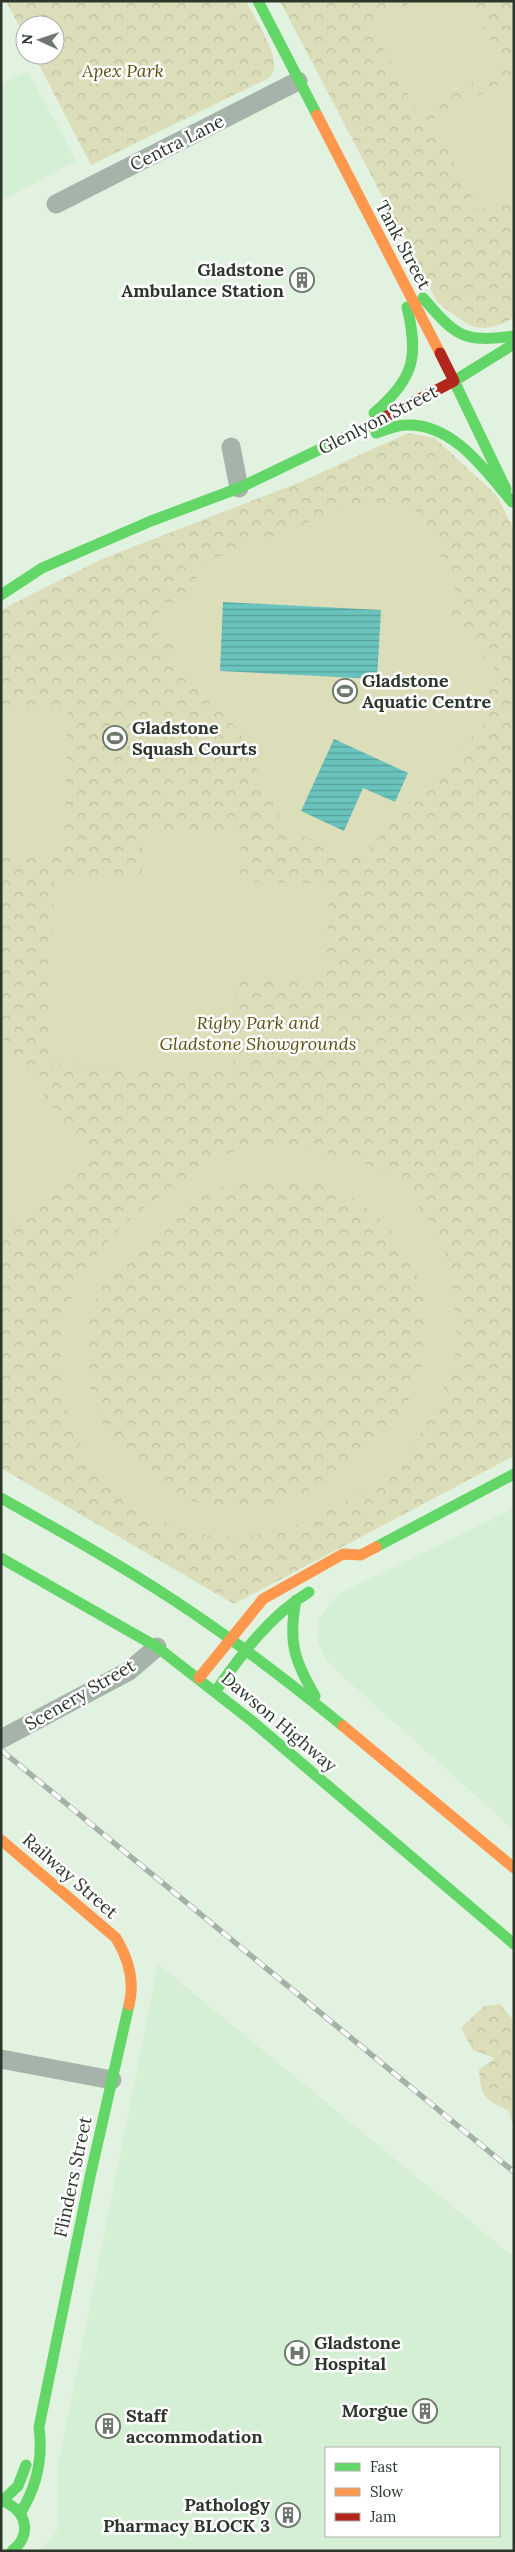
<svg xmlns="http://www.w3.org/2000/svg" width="515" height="2552" font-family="Lora,serif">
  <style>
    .built { fill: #d5efd5; fill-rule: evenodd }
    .forest { fill: url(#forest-crowns) }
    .pitch { fill: #dcddb9; fill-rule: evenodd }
    .water { fill: url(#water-rules) }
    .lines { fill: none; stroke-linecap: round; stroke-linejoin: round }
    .street { stroke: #a5b3aa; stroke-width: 19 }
    .fast { stroke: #63d668; stroke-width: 11 }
    .slow { stroke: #ff974d; stroke-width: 11 }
    .jam { stroke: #b3261e; stroke-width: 11 }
    .rail-casing { stroke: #a4b1a7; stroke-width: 5.5 }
    .rail { stroke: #fff; stroke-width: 4; stroke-dasharray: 11; stroke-linecap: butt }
    .labels { text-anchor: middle; stroke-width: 5; stroke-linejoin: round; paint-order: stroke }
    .park-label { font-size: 18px; font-style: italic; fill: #5d5012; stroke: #fff }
    .street-label { font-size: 18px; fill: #2c372c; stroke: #fff }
    .poi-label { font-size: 18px; font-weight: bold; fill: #2c372c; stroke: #fff; text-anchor: start }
  </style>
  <defs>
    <pattern id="forest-crowns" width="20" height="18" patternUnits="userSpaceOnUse" patternTransform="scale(1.25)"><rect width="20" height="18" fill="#dcddb9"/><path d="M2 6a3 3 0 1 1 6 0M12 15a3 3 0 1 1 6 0" fill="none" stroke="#bdbe9f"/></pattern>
    <pattern id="water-rules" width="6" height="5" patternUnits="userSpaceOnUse" patternTransform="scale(1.25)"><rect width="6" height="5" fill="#6ac3bc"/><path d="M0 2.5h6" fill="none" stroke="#579f99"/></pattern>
  </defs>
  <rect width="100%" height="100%" fill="#e2f2e1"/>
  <!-- built -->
  <path class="built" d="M28,71L76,161L1,201V85Z
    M514,1508V1830L327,1662L317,1641L319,1618L339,1594Z
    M158,1964L514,2257V2551H39L58,2530L57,2471ZM326,2448H499V2536H326Z"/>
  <!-- forest -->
  <path class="forest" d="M6,1H246C254,17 274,47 274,64C275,70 272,74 269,78L91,165L34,55H55V25H25V37Z
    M280,1H514V318C475,338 470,325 438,303Z
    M408,433L435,438L497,496L514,530V1456L234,1604L1,1468V610L102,559L303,481Z
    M500,2004L514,2021V2127L508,2110C484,2099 481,2097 479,2070L495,2058L473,2050L461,2028L484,2006Z"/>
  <!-- pitch -->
  <path class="pitch" d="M413,1H470L504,66L418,113L370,25Z
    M514,77V193L479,211L432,120Z
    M365,501L404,506L422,515L460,601L443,609L446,619L502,676L472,707L487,720L366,851L342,855L284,826L239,731L174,660V638L158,637L159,602L188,603L191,586L207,561Z
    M1,709L68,711L64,853L1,851Z
    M143,829L241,832L240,882L329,884L326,980L235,978L233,1068L49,1063L54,878L142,880Z
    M1,1036L92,1162L1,1228Z
    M265,1147C302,1151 345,1151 378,1171C411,1190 437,1227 449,1262C453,1271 452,1283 453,1293C454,1311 459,1336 455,1354C448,1381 431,1422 413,1443C340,1528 213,1577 120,1493C111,1485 100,1477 94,1467C57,1414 48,1338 80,1280C100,1244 132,1215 165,1192C186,1177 209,1159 234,1152C244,1149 255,1149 265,1147ZM244,1179C263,1179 282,1178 302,1180C347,1187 388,1217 409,1257C445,1326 423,1407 364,1455C354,1463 343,1469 333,1475C316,1485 300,1497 282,1502C217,1521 149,1496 112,1440C80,1391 76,1319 112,1271C123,1256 141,1244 155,1232C182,1207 208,1188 244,1179Z"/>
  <!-- water -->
  <path class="water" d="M223,602L381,610L377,679L220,671Z
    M334,739L408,773L395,802L363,788L344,831L301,811Z"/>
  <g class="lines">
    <!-- street -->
    <path class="street" d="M56,204L298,81
      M231,447L239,488
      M1,1739L129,1671L157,1647
      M1,2059L112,2080"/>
    <!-- fast -->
    <path class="fast" d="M258,1L317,115
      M423,298C456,336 462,343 514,336
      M374,413C414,379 419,357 407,307
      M376,433C386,430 396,425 406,425C453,423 485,470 512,502
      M506,489L454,381L514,344
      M1,595L42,568L151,521L239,488L362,429
      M1,1498C60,1531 119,1564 175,1601C233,1639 289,1682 343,1726
      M376,1547L514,1474
      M1,1558L157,1647L253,1722L514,1944
      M296,1600C288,1642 294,1660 315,1696
      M215,1692C242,1654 268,1617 309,1592
      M1,2502L18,2486L26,2465
      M7,2503C28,2514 31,2536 12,2551
      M21,2512C37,2486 43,2457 39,2427L90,2177L129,2005"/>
    <!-- slow -->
    <path class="slow" d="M317,115L440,353
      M199,1678L263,1599L343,1554L361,1555L376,1547
      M343,1726L514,1868
      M1,1840L116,1938C128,1958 135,1982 129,2005"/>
    <!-- jam -->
    <path class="jam" d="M362,429L454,381L440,353"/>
    <defs>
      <path id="rail" d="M1,1750L514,2172"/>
    </defs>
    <!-- rail casing -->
    <use href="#rail" class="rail-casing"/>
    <!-- rail -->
    <use href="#rail" class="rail"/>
  </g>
  <!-- icons -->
  <defs>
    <symbol id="building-ring" viewBox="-11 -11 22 22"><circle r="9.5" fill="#fff" stroke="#6c786b" stroke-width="1.5"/><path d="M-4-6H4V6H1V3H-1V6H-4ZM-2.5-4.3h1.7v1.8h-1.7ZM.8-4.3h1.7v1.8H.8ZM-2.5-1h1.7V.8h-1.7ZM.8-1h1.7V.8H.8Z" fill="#6c786b"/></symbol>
    <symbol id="stadium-ring" viewBox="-11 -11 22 22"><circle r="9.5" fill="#fff" stroke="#6c786b" stroke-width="1.5"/><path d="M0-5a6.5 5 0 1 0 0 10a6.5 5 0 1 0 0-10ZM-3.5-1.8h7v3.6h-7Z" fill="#6c786b"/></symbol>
    <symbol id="hospital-ring" viewBox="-11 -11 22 22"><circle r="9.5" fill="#fff" stroke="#6c786b" stroke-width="1.5"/><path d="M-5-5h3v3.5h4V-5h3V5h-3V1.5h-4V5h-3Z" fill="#6c786b"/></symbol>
  </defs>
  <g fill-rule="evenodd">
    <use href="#building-ring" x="288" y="266" width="28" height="28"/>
    <use href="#stadium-ring" x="331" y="677" width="28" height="28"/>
    <use href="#stadium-ring" x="101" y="724" width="28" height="28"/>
    <use href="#hospital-ring" x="283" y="2339" width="28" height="28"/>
    <use href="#building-ring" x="411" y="2397" width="28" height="28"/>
    <use href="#building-ring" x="94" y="2412" width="28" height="28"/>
    <use href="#building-ring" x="274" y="2501" width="28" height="28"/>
  </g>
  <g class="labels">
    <!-- park labels -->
    <g class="park-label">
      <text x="123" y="77">Apex Park</text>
      <text x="258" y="1029">Rigby Park and<tspan x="258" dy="21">Gladstone Showgrounds</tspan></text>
    </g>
    <!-- street labels -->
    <g class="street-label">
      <text transform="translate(177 143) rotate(-27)" y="6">Centra Lane</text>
      <text transform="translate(403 245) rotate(62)" y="6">Tank Street</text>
      <text transform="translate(378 420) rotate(-27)" y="6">Glenlyon Street</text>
      <text transform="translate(80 1695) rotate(-30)" y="6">Scenery Street</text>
      <text transform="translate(279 1722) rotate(40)" y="6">Dawson Highway</text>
      <text transform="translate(70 1876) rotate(41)" y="6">Railway Street</text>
      <text transform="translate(73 2177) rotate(-78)" y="6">Flinders Street</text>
    </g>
    <!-- poi labels -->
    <g class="poi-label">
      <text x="284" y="276" text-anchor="end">Gladstone<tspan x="284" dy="21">Ambulance Station</tspan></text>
      <text x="362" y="687">Gladstone<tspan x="362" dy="21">Aquatic Centre</tspan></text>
      <text x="132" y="734">Gladstone<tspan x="132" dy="21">Squash Courts</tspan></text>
      <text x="314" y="2349">Gladstone<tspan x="314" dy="21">Hospital</tspan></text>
      <text x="408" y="2417" text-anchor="end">Morgue</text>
      <text x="126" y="2422">Staff<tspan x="126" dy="21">accommodation</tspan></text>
      <text x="270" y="2511" text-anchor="end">Pathology<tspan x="270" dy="21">Pharmacy BLOCK 3</tspan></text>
    </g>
  </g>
  <!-- border -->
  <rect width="515" height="2552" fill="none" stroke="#2c372c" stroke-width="5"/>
  <!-- legend -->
  <rect x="325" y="2447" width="175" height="90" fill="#ffffff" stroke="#abafab"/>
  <rect x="335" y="2463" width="25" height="8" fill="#63d668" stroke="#abafab"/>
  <text x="370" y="2472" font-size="15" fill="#2c372c">Fast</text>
  <rect x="335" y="2488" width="25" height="8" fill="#ff974d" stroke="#abafab"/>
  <text x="370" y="2497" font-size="15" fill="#2c372c">Slow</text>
  <rect x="335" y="2513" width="25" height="8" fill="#b3261e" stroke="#abafab"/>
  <text x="370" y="2522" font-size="15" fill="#2c372c">Jam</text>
  <!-- north arrow -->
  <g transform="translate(40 40) rotate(273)"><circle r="24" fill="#ffffff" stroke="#abafab"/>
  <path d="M0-4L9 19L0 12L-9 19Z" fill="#6c786b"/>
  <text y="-8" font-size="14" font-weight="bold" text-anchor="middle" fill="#2c372c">N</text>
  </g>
</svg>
